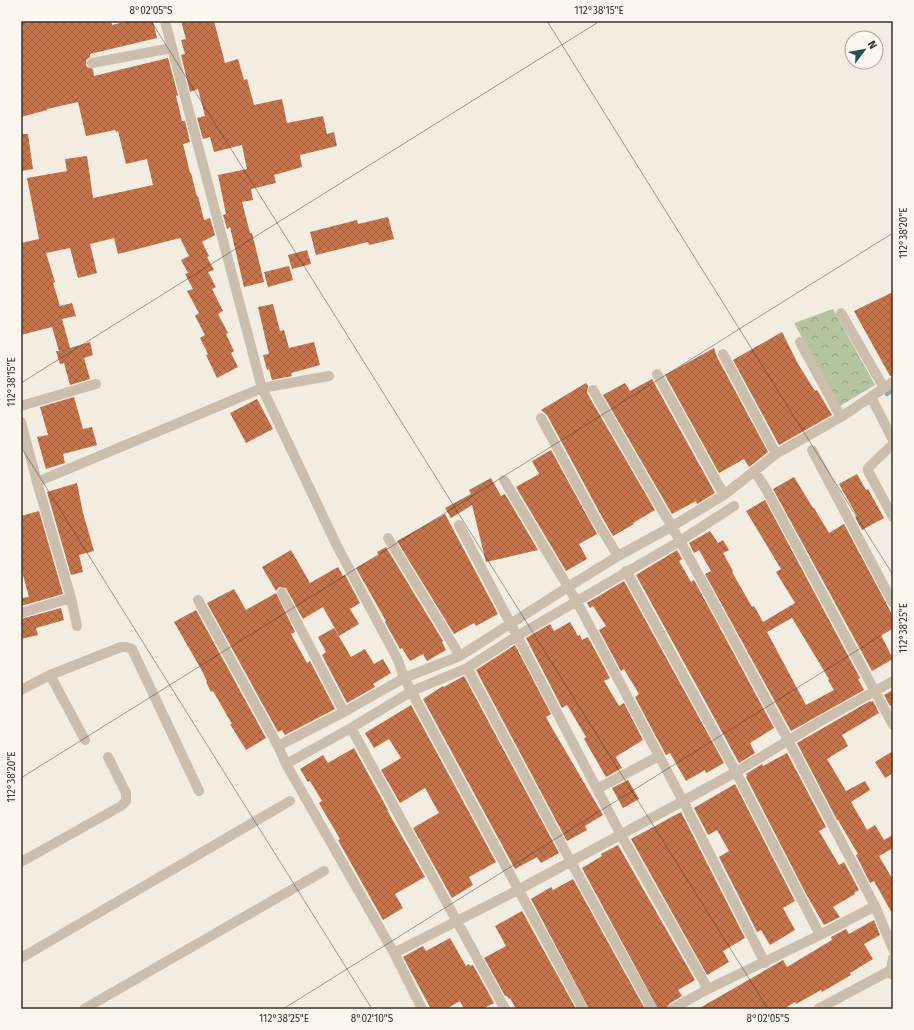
<svg xmlns="http://www.w3.org/2000/svg" width="914" height="1030" font-family="'Fira Sans',sans-serif">
  <style>
    .park { fill: url(#park-crowns) }
    .lines { fill: none; stroke-linecap: round; stroke-linejoin: round }
    .stream { stroke: #7fabb1; stroke-width: 4.5 }
    .building { fill: url(#building-cross-hatch); fill-rule: evenodd }
    .minor { stroke: #ccbeac; stroke-width: 10 }
    .ticks { fill: none; stroke: #3a312b; stroke-width: 1; stroke-opacity: 0.45 }
    .neatline { fill: none; stroke: #3a312b; stroke-width: 1.5 }
    .ticks-label { font-size: 10px; text-anchor: middle; fill: #3a312b }
  </style>
  <defs>
    <pattern id="park-crowns" width="20" height="18" patternUnits="userSpaceOnUse"><rect width="20" height="18" fill="#b4c3a0"/><path d="M2 6a3 3 0 1 1 6 0M12 15a3 3 0 1 1 6 0" fill="none" stroke="#939f83"/></pattern>
    <pattern id="building-cross-hatch" width="8" height="8" patternUnits="userSpaceOnUse"><rect width="8" height="8" fill="#c6744c"/><path d="M0 0l8 8M0 8l8-8" fill="none" stroke="#a2603f"/></pattern>
  </defs>
  <rect width="100%" height="100%" fill="#f3ece1"/>
  <!-- park -->
  <path class="park" d="M833,309L875,385L840,406L794,323Z"/>
  <g class="lines">
    <!-- stream -->
    <path class="stream" d="M887,394L893,390"/>
  </g>
  <!-- building -->
  <path class="building" d="M21,21H111L112,25L128,21H153L157,38L90,54V57L86,60V65L87,67L93,69L94,76L168,58L178,95L176,96L182,121H185L190,142L183,144L190,173H191L197,197L198,196L204,220L210,218L215,235L202,242L209,256L207,257L214,270L208,272L216,287L212,289L223,311L218,314L228,333L226,334L234,351L231,353L238,367L217,378L206,355L208,354L200,338L205,335L195,316L199,313L187,291L193,289L185,274L188,273L181,260L189,256L180,238L118,254L114,238L90,244L97,273L78,278L70,248L46,253L55,282L53,283L60,306L72,303L76,316L62,319L70,348L90,342L93,355L84,358L90,379L70,385L64,363L60,364L56,351H59L52,327L21,335V243L39,239L27,178L67,171L65,159L87,156L93,198L153,185L147,159L126,164L118,131L116,132L115,130L86,136L78,102L47,109V110L21,117Z
    M181,21H214L225,63L238,59L244,80L247,79L254,105L282,99L287,123L323,116L327,134L334,132L337,146L300,155L302,167L274,175L276,183L251,189L253,200L242,202L250,233H252L264,282L244,287L230,227L227,229L223,215L226,214L218,175L247,169L242,145L214,152L210,137L203,139L197,118L205,116L198,89L190,92L181,55L185,54L181,40L186,39Z
    M21,134H28L33,169L21,171Z
    M388,217L394,239L369,245L368,242L316,255L310,232L357,220L358,224Z
    M307,250L311,264L292,269L288,255Z
    M289,266L293,280L268,287L264,272Z
    M893,292V376H890L854,311Z
    M273,304L280,331L284,330L289,348L314,342L320,365L291,373L292,376L272,380L269,369L267,370L263,355L269,354L258,307Z
    M782,332L798,364L815,391L817,390L832,415L779,445L733,360Z
    M714,348L717,357L768,452L749,467L744,459L719,473L665,375Z
    M652,379L715,493L697,504L696,501L672,514L603,395L625,383L630,391Z
    M586,383L588,386L587,393L655,510L633,523L634,524L613,536L602,517L547,415L541,410Z
    M74,397L83,429L92,427L97,445L63,454L65,463L46,469L37,437L48,435L40,407Z
    M257,399L273,429L246,443L230,413Z
    M551,450L597,534L579,544L587,559L566,571L516,487L539,474L532,461Z
    M857,474L866,490L868,489L884,518L862,530L855,517L857,516L839,484Z
    M794,477L813,508H814L829,533L844,524L893,616V628L881,635L893,659L872,671L773,489Z
    M491,478L501,496L505,494L538,550L486,562L472,505L451,518L445,508L471,494L469,490Z
    M77,483L83,513L94,551L79,555L83,572L71,575L47,492Z
    M765,500L860,678L858,679L864,690L791,731L705,574L711,571L699,550L694,553L689,543L710,531L718,543L723,540L729,550L723,553L733,571L732,572L752,607L754,606L763,622L795,603L776,572L781,569L746,511ZM792,618L829,679L828,680L834,690L806,705L767,632Z
    M39,511L63,594L21,606V598L29,597L21,568V516Z
    M445,514L498,614L476,626L474,623L454,634L397,541Z
    M386,547L443,641L442,642L446,650L427,661L423,654L410,661L402,648L400,649L385,622L386,621L356,568L379,555L377,552Z
    M291,550L310,583L338,567L343,576L345,575L360,603L350,609L359,624L339,636L323,607L303,619L286,588L279,587L276,591L262,567Z
    M677,550L682,559L679,561L691,582L694,580L774,728L750,743L755,753L739,763L636,575Z
    M624,581L724,763L706,773L705,770L686,781L670,753L666,755L655,735L635,697L639,694L624,669L621,671L599,630L606,626L593,606L590,608L587,603Z
    M234,589L246,610L276,593L295,632L291,634L307,663L310,661L335,709L285,735L282,730L278,732L207,603Z
    M61,608L64,620L36,628L38,635L21,639V619Z
    M196,610L266,738L246,750L230,724H232L213,691L211,692L206,682L207,681L201,669L174,622Z
    M570,622L578,636L580,635L582,640L588,637L610,678L604,681L619,706L624,703L643,740L617,756L616,758L622,768L606,777L584,739L586,737L567,705L562,708L526,638L550,624L554,631Z
    M334,628L351,657L365,649L374,664L383,659L391,673L373,684L375,687L347,703L322,655L326,652L318,637Z
    M515,645L551,714L546,717L552,728L603,815L585,826L587,830L567,841L476,670Z
    M464,676L559,853L541,863L537,857L515,869L423,699L443,686L444,687Z
    M893,690V705L890,706L884,695Z
    M870,701L871,702L873,701L879,713L842,735L848,746L827,759L846,791L865,781L870,790L851,802L867,830L875,825L884,840L893,835V848L879,856L893,880V915L874,881L870,883L856,855L858,854L838,820H837L797,743Z
    M411,705L496,862L469,877L473,885L452,898L413,828L439,813L425,788L400,803L381,770L401,758L389,739L374,748L365,733Z
    M354,748L388,810H387L425,877L395,894L403,908L383,920L338,840L340,839L319,803L322,801L310,781L308,782L300,769L323,755L328,763Z
    M893,751V773L885,778L875,762Z
    M787,753L826,827L819,831L839,865L844,862L859,890L854,893L855,894L833,907L840,917L824,925L806,894L746,777L747,776L746,774L762,764L763,766Z
    M628,780L639,799L623,808L612,788Z
    M735,784L795,901L783,908L795,930L770,945L761,930L757,932L719,857L729,851L717,830L708,835L694,808Z
    M681,812L745,938L723,951L729,962L707,975L631,839Z
    M618,845L695,980L678,990L682,996L669,1004L666,1009H658L582,868L602,856L601,854Z
    M573,879L645,1009H589L531,899L551,887L553,890Z
    M522,911L576,1009H516L510,998L509,999L507,996H505L484,958L506,946L495,926Z
    M874,920L880,935L864,944L873,959L850,973L851,975L822,992L821,990L796,1004L795,1002L784,1009H698L783,960L787,967L832,940L831,937L846,929L849,934Z
    M450,938L466,966L469,964L470,966L473,965L494,1003L482,1009H464L460,1001L446,1009H431L403,957L423,946L426,951Z"/>
  <g class="lines">
    <!-- minor -->
    <path class="minor" d="M92,63L172,48
      M841,313L884,388
      M800,342L841,417
      M723,354L776,454
      M657,374L724,495
      M329,376L262,388L337,546L398,660L404,678L583,1009
      M593,390L680,541L788,740L875,906L893,949
      M871,397L893,440
      M21,406L96,384
      M541,418L596,520L618,556
      M21,422L37,482L71,598L77,626
      M893,444L868,468V471L893,517
      M812,450L893,603
      M755,472L766,489L893,725
      M504,480L577,602L683,801L765,963
      M37,482L262,388L165,21
      M459,525L621,835L708,989
      M388,538L460,656
      M626,571L736,772L820,935
      M282,593L344,712
      M198,600L278,746L286,764L394,953L422,1009
      M21,613L71,598
      M467,668L486,703L571,862L652,1009
      M50,675L85,740
      M21,690L50,675L121,647H126L132,649L199,791
      M351,728L505,1009
      M278,746L344,712L404,678L460,656L568,587L618,556L671,527L724,495L776,454L841,417L893,382
      M286,764L351,728L412,691L467,668L517,636L680,541L734,506
      M597,789L659,756
      M21,862L121,806L126,801V793L108,757
      M394,953L518,890L683,801L736,772L819,722L893,681
      M21,958L290,801
      M893,958L891,970L893,975
      M84,1009L324,871
      M672,1009L708,989L820,935L875,906
      M818,1009L893,969"/>
  </g>
  <!-- ticks -->
  <path class="ticks" d="M151,21L768,1009M547,21L893,575M21,383L600,21M21,447L372,1009M21,778L893,233M283,1009L893,628"/>
  <!-- border -->
  <rect width="914" height="1030" fill="none" stroke="#fbf6ee" stroke-width="44"/>
  <!-- north arrow -->
  <g transform="translate(864 50) rotate(58)"><circle r="19" fill="#fbf6ee" stroke="#aea7a0"/>
  <path d="M0-3L7 15L0 10L-7 15Z" fill="#20535c"/>
  <text y="-6" font-size="11" font-weight="bold" text-anchor="middle" fill="#3a312b">N</text>
  </g>
  <rect x="22" y="22" width="870" height="986" class="neatline"/>
  <g class="ticks-label">
    <text x="151" y="14">8°02'05"S</text>
    <text x="599" y="14">112°38'15"E</text>
    <text transform="translate(903 233) rotate(-90)" y="4">112°38'20"E</text>
    <text transform="translate(11 382) rotate(-90)" y="4">112°38'15"E</text>
    <text transform="translate(903 628) rotate(-90)" y="4">112°38'25"E</text>
    <text transform="translate(11 777) rotate(-90)" y="4">112°38'20"E</text>
    <text x="284" y="1022">112°38'25"E</text>
    <text x="372" y="1022">8°02'10"S</text>
    <text x="768" y="1022">8°02'05"S</text>
  </g>
</svg>
